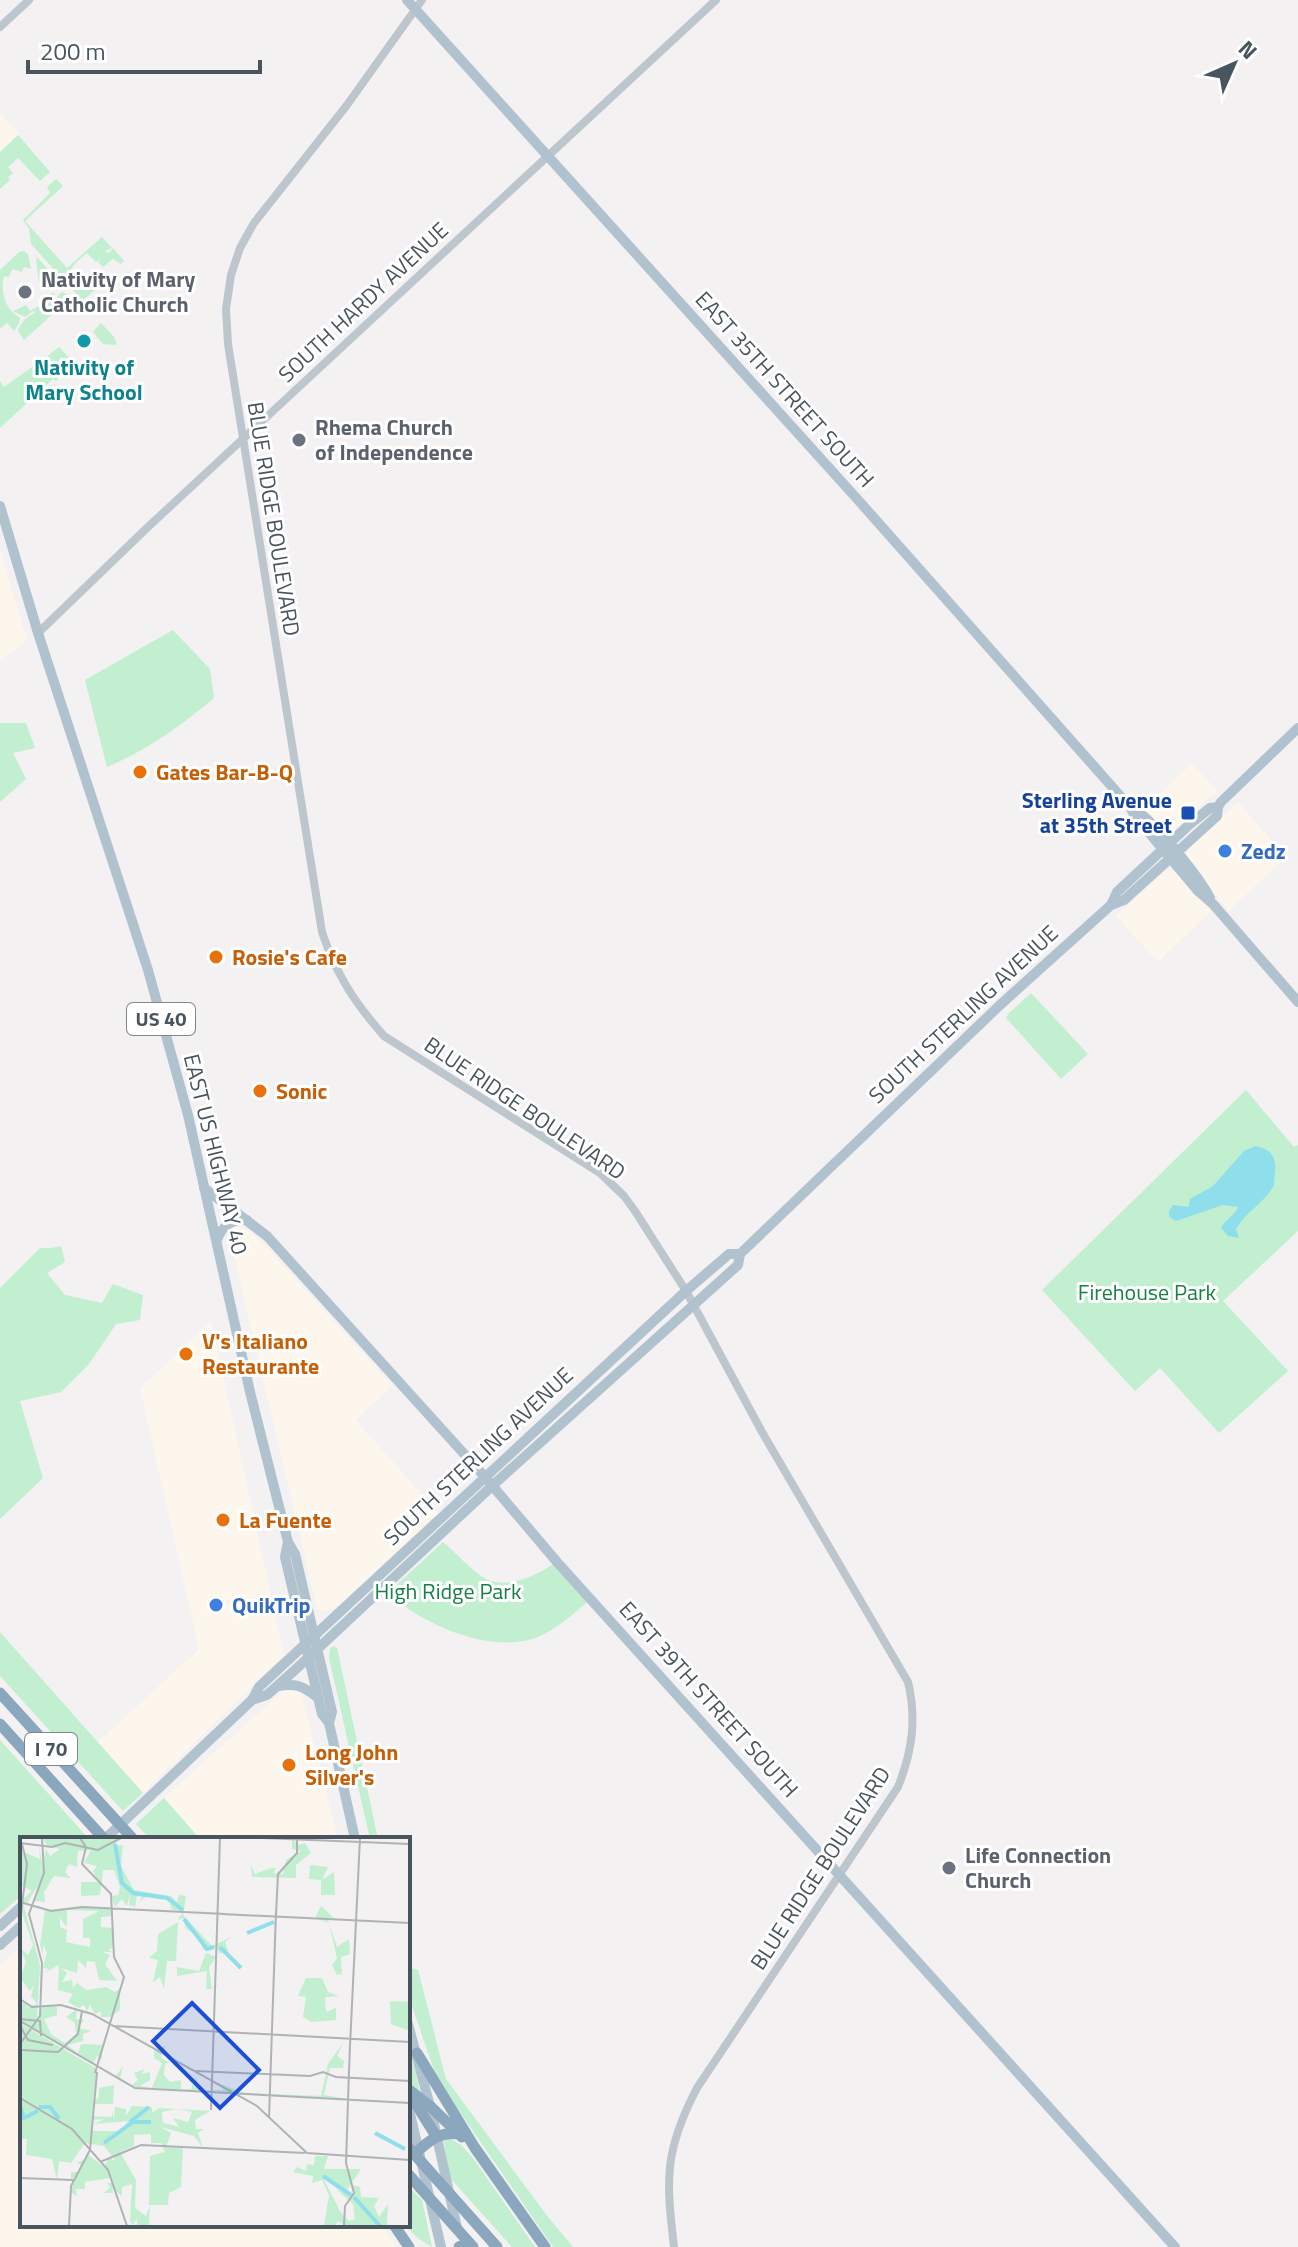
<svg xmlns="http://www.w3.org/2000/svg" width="1298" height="2247" font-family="'Titillium Web',sans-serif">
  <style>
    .commercial { fill: #fcf6ec }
    .green { fill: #c1efd0 }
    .water { fill: #8fdeeb }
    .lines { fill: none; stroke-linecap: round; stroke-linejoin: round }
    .minor { stroke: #bdc6cd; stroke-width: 8 }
    .major { stroke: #b1c2cf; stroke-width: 10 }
    .highway { stroke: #8aa7be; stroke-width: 11 }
    .worship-dot { fill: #6b7280; stroke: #fff; stroke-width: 3 }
    .culture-dot { fill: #0f9aa8; stroke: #fff; stroke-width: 3 }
    .food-dot { fill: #e8710a; stroke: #fff; stroke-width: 3 }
    .transit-dot { fill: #1a4fb4; stroke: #fff; stroke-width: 3 }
    .shop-dot { fill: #3f7fe0; stroke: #fff; stroke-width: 3 }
    .labels { text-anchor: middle; stroke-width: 6; stroke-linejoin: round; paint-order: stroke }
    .shield { fill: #fff; stroke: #80888e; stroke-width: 2 }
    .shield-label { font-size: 20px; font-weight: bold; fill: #49555e }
    .worship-label { font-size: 22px; font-weight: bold; fill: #5b616d; stroke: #fff; text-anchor: start }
    .street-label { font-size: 22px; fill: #49555e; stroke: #fff }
    .culture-label { font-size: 22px; font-weight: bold; fill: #0d838f; stroke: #fff }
    .food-label { font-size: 22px; font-weight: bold; fill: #c56008; stroke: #fff; text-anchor: start }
    .transit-label { font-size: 22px; font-weight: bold; fill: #164399; stroke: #fff; text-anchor: end }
    .shop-label { font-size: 22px; font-weight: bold; fill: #366cbe; stroke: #fff; text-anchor: start }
    .park-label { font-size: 22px; fill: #198046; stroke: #fff }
    .inset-river { fill: none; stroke: #8fdeeb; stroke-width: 4 }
    .inset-road { fill: none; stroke: #afb3b6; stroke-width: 2 }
    .view { fill: #1d4ed8; fill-opacity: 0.15; stroke: #1d4ed8; stroke-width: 4 }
    .inset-edge { fill: none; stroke: #49555e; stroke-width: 4 }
  </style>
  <rect width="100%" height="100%" fill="#f3f1f1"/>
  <!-- commercial -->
  <path class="commercial" d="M0,113L19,134L0,152Z
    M0,550L27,640L0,662Z
    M1192,763L1217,791L1174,830L1165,832L1142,810Z
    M1238,802L1286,857L1229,911L1188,861L1186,856L1188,849Z
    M1167,870L1178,873L1211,911L1158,962L1116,916Z
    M235,1226L244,1227L263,1243L392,1386L356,1420L438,1513L340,1604L333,1609L324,1611L317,1608L231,1243L230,1233Z
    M211,1321L284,1655L143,1793L98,1742L199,1649L140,1388Z
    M284,1690H294L302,1694L338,1839H200L164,1798Z
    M22,1945V2225H382L396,2247H0V1966Z"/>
  <!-- green -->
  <path class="green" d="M18,135L50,172L40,181L18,158L8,167L13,173L8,177L10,180L0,189V152Z
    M56,179L63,186L25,221L67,268L102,237L112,248L105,251L109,253L113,248L124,261L121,264L113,259L103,267L98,262L102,258L96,262L87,253C77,262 64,269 73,283L69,286L31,244L29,229L23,220L50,193L47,187Z
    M19,252L23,251L28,254L31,269L24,267L22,272L12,269L9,277L4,276C0,293 5,308 20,318L19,323L14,331L7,323L0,329V270Z
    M38,258L53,275L50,281L39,283L36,259Z
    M86,282L96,289L82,301L71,287L75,283L80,288Z
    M62,292L72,297L81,309L76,314L66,302L24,340L18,331C21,321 28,316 36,312L33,311L25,317L13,311L26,305L30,311L44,303L43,295L54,293L56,299C52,307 48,312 40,313L46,314C55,307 55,297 62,292Z
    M101,323L114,337L117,345L103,344L93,332Z
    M59,347L72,361L56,381L53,379L0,428V381L4,387L35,365L32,359H44Z
    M173,630L210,669L214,698C182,725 146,751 107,767L85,680Z
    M0,723H26L35,748L13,753L26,779L0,802Z
    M1031,993L1088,1054L1061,1079L1006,1018L1008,1014Z
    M1246,1090L1294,1147L1298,1145V1231L1223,1301L1288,1371L1219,1433L1160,1368L1135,1391L1042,1290Z
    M61,1246L65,1262L47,1273L65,1295L102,1303L113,1284L143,1295L140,1320L116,1324L89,1364L61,1392L20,1401L43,1478L0,1519V1288L40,1248H52Z
    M443,1542C454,1551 474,1573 486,1579C509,1590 538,1574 557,1562L591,1599C573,1614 551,1635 528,1640C491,1649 445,1632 413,1612C405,1607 397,1599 389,1592Z
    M0,1632L143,1793L123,1811L0,1676Z
    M333,1646L337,1648L378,1839H370L329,1658L330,1649Z
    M0,1740L89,1839H22V1895L0,1914Z
    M164,1798L200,1839H150L136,1824Z
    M408,1952L411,1968L418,1970L446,2079L548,2217L573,2247H553L437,2079L408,1994Z
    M408,2044L421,2095L408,2083Z
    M448,2137L461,2145L473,2158L535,2247H512L449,2177L444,2141V2138Z
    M408,2186L422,2200L432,2247L419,2239L404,2225H408Z"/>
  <!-- water -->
  <path class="water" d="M1255,1146C1270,1149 1277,1156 1275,1172C1275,1173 1274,1184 1274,1185C1266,1202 1245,1212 1236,1229L1239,1238L1228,1236L1221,1228C1225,1219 1235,1216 1238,1207L1223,1205L1176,1221L1169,1217V1211L1173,1205L1189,1207L1190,1199L1213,1186L1244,1151Z"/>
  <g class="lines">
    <!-- minor -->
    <path class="minor" d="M422,0L347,105L254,223L240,248L231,275L226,309L228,344L322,932C336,974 354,1002 384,1036L600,1173L624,1196L635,1211L686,1291L762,1432L908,1682C917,1719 912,1752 898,1787L697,2088C664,2151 666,2179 674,2247
      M0,27L29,0
      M38,633L149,526L716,0"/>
    <!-- major -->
    <path class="major" d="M407,0L859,501L1130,807L1135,816L1198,891L1213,904L1298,1002
      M0,506L38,633L148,970L188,1115L250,1392L288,1542L295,1554L332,1712L329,1723L355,1839
      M1130,807C1150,815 1200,878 1210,898
      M1111,905L1124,900L1217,816L1218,807L1221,802L1298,728
      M204,1188L267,1236L485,1477L557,1562L1175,2247
      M217,1240C222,1226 231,1219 247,1220
      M288,1542L285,1557L322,1714L329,1723
      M278,1686C296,1683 303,1686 317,1697
      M252,1700L267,1695L296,1669L492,1486L738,1265L740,1254L1000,1005L1111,905L1117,892L1190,824L1210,808L1218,807
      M105,1839L252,1700L259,1687L686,1291L729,1254H740
      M0,1926L22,1906
      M0,1945L22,1925
      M408,2024L430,2106L457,2228
      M408,2105L441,2247"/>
    <!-- highway -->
    <path class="highway" d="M0,1693L133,1839
      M0,1724L104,1839
      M417,2053L475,2148L545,2247
      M408,2089L430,2106L462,2137
      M411,2096L436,2136
      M408,2147L497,2247
      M419,2150C431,2139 442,2131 459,2134
      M408,2174L473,2247
      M394,2225L409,2247
      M459,2247L461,2246"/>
  </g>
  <!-- markers -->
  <g class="worship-dot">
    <circle cx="25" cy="292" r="8"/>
    <circle cx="299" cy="440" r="8"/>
    <circle cx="949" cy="1868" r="8"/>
  </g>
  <circle class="culture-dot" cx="84" cy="341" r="8"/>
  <g class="food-dot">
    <circle cx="140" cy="772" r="8"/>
    <circle cx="216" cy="957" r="8"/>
    <circle cx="260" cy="1091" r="8"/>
    <circle cx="186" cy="1354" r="8"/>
    <circle cx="223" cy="1520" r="8"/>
    <circle cx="289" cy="1765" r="8"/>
  </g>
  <rect class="transit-dot" x="1180" y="805" width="16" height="16" rx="4"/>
  <g class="shop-dot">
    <circle cx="1225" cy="851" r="8"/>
    <circle cx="216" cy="1605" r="8"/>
  </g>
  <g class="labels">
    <!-- shield labels -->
    <g class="shield">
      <rect x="127" y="1003" width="68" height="32" rx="6"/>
      <rect x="25" y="1733" width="52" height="32" rx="6"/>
    </g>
    <g class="shield-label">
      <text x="161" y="1026">US 40</text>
      <text x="51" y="1756">I 70</text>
    </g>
    <!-- worship labels -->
    <g class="worship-label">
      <text x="41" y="287">Nativity of Mary<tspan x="41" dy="25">Catholic Church</tspan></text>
      <text x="315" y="435">Rhema Church<tspan x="315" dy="25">of Independence</tspan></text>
      <text x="965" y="1863">Life Connection<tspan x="965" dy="25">Church</tspan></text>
    </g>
    <!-- street labels -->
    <g class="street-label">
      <text transform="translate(363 302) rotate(-43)" y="8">SOUTH HARDY AVENUE</text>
      <text transform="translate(785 389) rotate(48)" y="8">EAST 35TH STREET SOUTH</text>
      <text transform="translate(274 519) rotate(81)" y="8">BLUE RIDGE BOULEVARD</text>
      <text transform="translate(963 1014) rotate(-43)" y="8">SOUTH STERLING AVENUE</text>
      <text transform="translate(525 1108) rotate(34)" y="8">BLUE RIDGE BOULEVARD</text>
      <text transform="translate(216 1154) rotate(76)" y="8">EAST US HIGHWAY 40</text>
      <text transform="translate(478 1456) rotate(-43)" y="8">SOUTH STERLING AVENUE</text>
      <text transform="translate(709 1699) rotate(48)" y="8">EAST 39TH STREET SOUTH</text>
      <text transform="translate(820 1868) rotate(-57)" y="8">BLUE RIDGE BOULEVARD</text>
    </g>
    <!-- culture labels -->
    <g class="culture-label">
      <text x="84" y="375">Nativity of<tspan x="84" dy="25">Mary School</tspan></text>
    </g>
    <!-- food labels -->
    <g class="food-label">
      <text x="156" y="780">Gates Bar-B-Q</text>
      <text x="232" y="965">Rosie's Cafe</text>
      <text x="276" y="1099">Sonic</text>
      <text x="202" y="1349">V's Italiano<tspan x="202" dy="25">Restaurante</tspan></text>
      <text x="239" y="1528">La Fuente</text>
      <text x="305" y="1760">Long John<tspan x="305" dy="25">Silver's</tspan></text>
    </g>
    <!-- transit labels -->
    <g class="transit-label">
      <text x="1172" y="808">Sterling Avenue<tspan x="1172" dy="25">at 35th Street</tspan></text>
    </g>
    <!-- shop labels -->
    <g class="shop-label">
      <text x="1241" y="859">Zedz</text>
      <text x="232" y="1613">QuikTrip</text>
    </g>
    <!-- park labels -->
    <g class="park-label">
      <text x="1147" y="1300">Firehouse Park</text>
      <text x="448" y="1599">High Ridge Park</text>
    </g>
  </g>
  <!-- overview -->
  <g transform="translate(20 1837)">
    <rect width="390" height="390" fill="#f3f1f1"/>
    <path d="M23,1H97L95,9L103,8L101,29L114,53L151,59L157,65L159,58L166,59L163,78L192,109L212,100L205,105L209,117L199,116L197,110L183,113L179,98L166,92L163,81L158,83L163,75L151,72L149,62L127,59L119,65L122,60L117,59L115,70L109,68L110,57L107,69L102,62L95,70L91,59L98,58L100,50L94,33H83L80,58L61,59V45H79L73,34L77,29L64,26L71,13L58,14L57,30L49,27L45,35L51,41L34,39L24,55L25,65L14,64L26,12L30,19L40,12L27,9ZM272,2L278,8L285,6L291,16L276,28V41L232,40L231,28L235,37L251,31H256L253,36L263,37L266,23L281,14L272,12ZM0,7L4,15L20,22L19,10L22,26L18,48L8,65L3,66L20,128L17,183L22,170L37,168V178L24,182L31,197L45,206L56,197L55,186L46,180L57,172L56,182H64L59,191L71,194L63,197V204L47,208L58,216L61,207L82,208V222L77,219L74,225L78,230L0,184L3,163L8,170L17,167L11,159L14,148L10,154L0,141L6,125L0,111L8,118L13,108L1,73V64L12,54L2,49ZM290,28L308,30L302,43L314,35L315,58H301V43L289,42ZM301,69L315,82L308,83L317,110L329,102L330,117L321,120L322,137L317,138L312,128L317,121L309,86L295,81ZM61,70L92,72L93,79L81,80V90L94,91L93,110L88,113L93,115H83L90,118L85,127L97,144L79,143L75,125L67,124L66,131L58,123L57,136L41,131L47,136L42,145L52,143L53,151L57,146L66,153L86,150L95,155L100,151V173L90,180H81V174L75,177L70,168L67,174L64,168L59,171L48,165L53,157L38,153L39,128L24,136L29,132L23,131L27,116L23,108V118L20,108L25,73ZM47,73L79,74L63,82V101H70V110L46,105L47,93L40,90V81L47,90ZM158,85L156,124H147L144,152L140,140L133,145L138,123L129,121L137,114L138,97ZM186,116L196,120L189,130L192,152H186L187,134L157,139V130L179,134ZM286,141H302L308,155L319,159L305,160L306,175L316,171V183L292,185L283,180L286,160L278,159ZM370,164L390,165V194L371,187ZM0,186L77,232L73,265L79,260V251L94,248L93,267H73L72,279L92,280V273L94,282L95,270L106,272V279L112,269L132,270V276L139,271L190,274L175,283L176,292H184L178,296L183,311L174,299L141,290L151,296L146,310L163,311L161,350L149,356L148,368H129L130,319L145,315L141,306H131V297L114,298V309L100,315L116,343L115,371L126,379L130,369L129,388L117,389V381L113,388L110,384L112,347L102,350V359L92,351L95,363L93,356H84L90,350L87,346H93L90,341L65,345V352H56L57,359L50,355L57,338L51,343V335H58L62,328L57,326L67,321L66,316L84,330L89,321L96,324L84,309L65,306L51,326L39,324L37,343L32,322L6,318L7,302H0V213H6L0,211ZM157,272L172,275L168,285L153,281L159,290L143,286L142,275ZM84,282L74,287L108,284L101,294H71L72,283ZM323,206L317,219L324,224L323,231H310L304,258L328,262L117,250L106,247L79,231L96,239L103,229L100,241L112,248L118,243L114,236L125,232L121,237L130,235V243L120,249L132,251L142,226L134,221V213L145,209L146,217L141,215V221L150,226H145L144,238L150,245L161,243V252H171L176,239L179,253H204L193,244L225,256L301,259L308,227ZM295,319H308L304,332H341L327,353L333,359V348L340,350L341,360L359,361L354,369L359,380L368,367L367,389H325L318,384L315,389H304L309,358L302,343L292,346L293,339L273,335L277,330L286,334L287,327L294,328ZM302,339L323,351V355L316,352L333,367L335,382L329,384L321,376Z" fill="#c1efd0" fill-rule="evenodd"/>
    <path class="inset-river" d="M95,7L102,46L113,56L147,61L163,73M164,82L187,112L194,110M227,96L254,85M200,110L221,131M0,269L4,281L18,274M19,270H30L39,282M110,285L129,270M355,296L385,312M84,306L113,285H131M303,339L331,358M334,360L360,389"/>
    <path class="inset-road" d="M60,1L66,10L62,27L91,57L94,120L104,140L75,236M242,1L390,7M0,6L32,10L45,6L78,13L101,1M0,65L31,74L62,70L205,77M202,77L390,86M256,78L258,37L277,16V2M0,84L7,27L2,7M0,162L12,170L41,168L72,177L237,269L287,316L390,323M0,182L20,184L21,199M0,184L115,251L390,266M0,189L8,203L33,208M93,189L390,205M0,207L20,179L22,126L9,77L24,36L22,1M330,209L340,1M1,213L38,215L58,197L62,174M176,234L290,239L303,235L316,240L390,244M329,236L330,207M192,244L200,1M0,261L52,292L88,333L107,389M191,273L192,243M249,281L256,74M80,325L121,308L285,316M326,327L329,232M0,341L53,343M49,389L51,349L70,313L77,235M324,389L325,369L334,356L326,326"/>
    <path class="view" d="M172,166L239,233L200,271L133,204Z"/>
    <rect width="390" height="390" class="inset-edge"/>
  </g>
  <!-- north arrow -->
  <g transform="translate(1234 64) rotate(45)" stroke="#ffffff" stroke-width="6" paint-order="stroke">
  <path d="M0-6L14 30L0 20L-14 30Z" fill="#49555e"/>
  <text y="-12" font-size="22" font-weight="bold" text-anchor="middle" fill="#49555e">N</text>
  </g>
  <!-- scale -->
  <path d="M28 60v12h232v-12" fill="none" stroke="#49555e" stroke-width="4"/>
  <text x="40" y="60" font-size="24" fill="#49555e" stroke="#ffffff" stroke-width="6" paint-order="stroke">200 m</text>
</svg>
